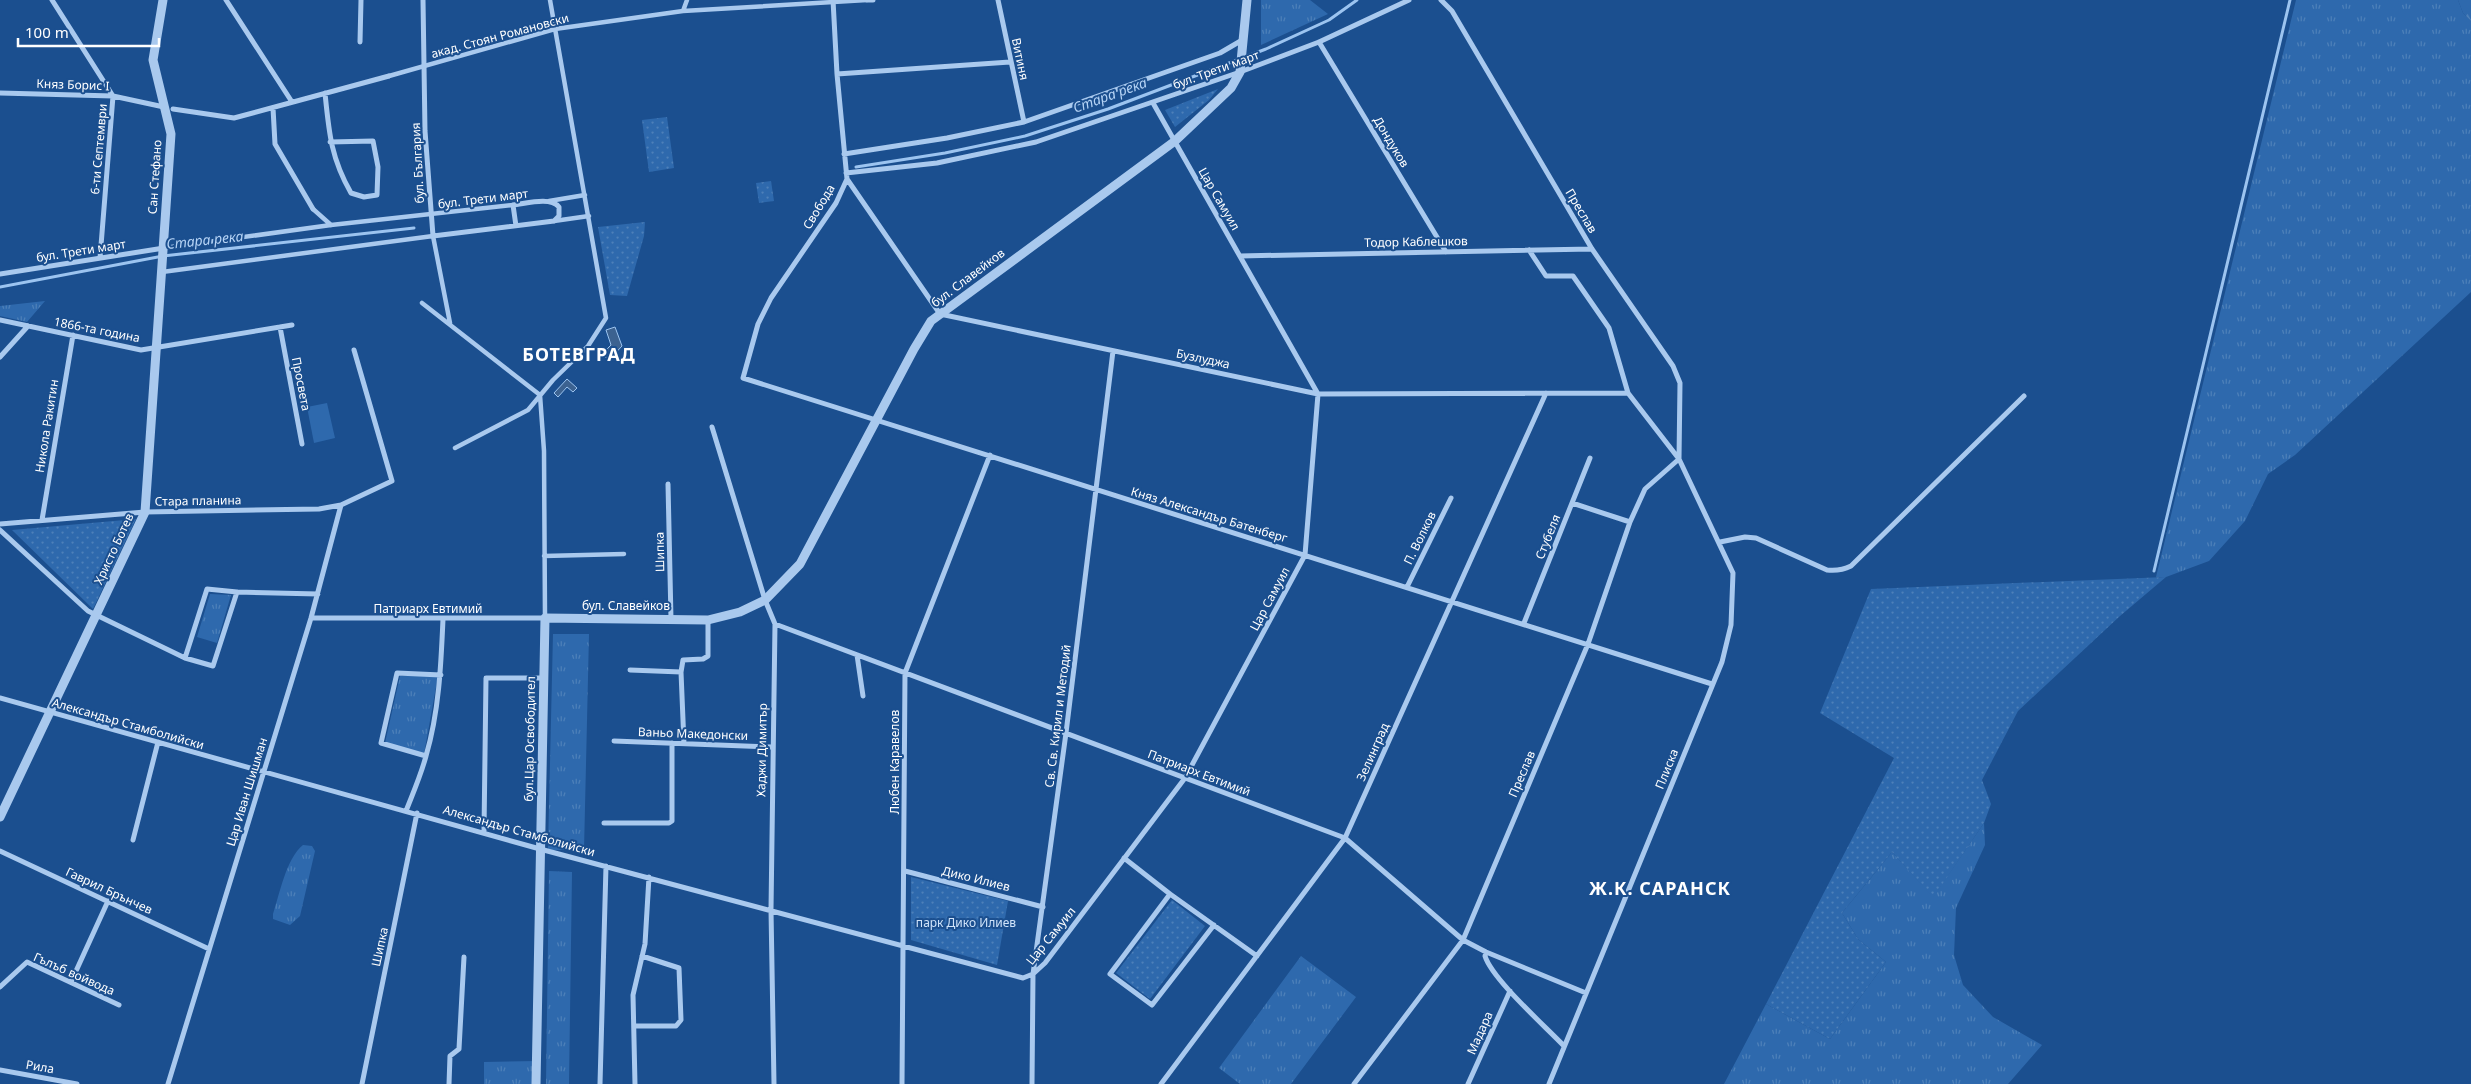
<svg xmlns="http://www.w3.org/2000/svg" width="2471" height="1084" font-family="'Noto Sans',sans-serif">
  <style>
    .grass { fill: url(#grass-tufts) }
    .forest { fill: url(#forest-firs) }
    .park { fill: url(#park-dots) }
    .pitch { fill: #2e69ad }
    .water { fill: #3c6290; stroke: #9cc4f0 }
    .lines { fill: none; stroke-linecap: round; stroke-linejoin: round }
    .stream { stroke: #9cc4f0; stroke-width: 3 }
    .pedestrian { stroke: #a9c9ee; stroke-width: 4.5 }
    .minor { stroke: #a9c9ee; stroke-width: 5 }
    .tertiary { stroke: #a9c9ee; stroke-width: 9 }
    .labels { text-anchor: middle; stroke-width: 4; stroke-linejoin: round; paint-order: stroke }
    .street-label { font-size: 12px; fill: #fff; stroke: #1b4f8f }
    .park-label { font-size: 12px; fill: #cfe3fa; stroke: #1b4f8f }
    .water-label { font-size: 14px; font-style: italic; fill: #b5d3f5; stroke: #1b4f8f }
    .district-label { font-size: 18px; font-weight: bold; letter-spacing: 1px; fill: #fff; stroke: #1b4f8f }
  </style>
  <defs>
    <pattern id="grass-tufts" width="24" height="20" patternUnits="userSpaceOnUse" patternTransform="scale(1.25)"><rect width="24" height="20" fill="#2e69ad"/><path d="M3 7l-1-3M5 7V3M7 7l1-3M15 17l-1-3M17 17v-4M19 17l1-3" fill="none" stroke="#4d80b9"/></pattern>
    <pattern id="forest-firs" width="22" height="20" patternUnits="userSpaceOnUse" patternTransform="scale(1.25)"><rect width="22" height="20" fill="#2e69ad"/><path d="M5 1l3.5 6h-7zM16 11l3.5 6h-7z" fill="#4d80b9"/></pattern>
    <pattern id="park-dots" width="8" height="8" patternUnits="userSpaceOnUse" patternTransform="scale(1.25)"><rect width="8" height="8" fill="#2e69ad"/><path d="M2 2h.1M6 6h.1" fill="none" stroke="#4d80b9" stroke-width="1.8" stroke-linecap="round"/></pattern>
  </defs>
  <rect width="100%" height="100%" fill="#1b4f8f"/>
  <!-- grass -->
  <path class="grass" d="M1261,0H1310L1328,14L1261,45Z
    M2296,0H2458L2463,13L2471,21V292L2295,455L2268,474L2245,521L2209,561L2166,577H2156Z
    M45,301L27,322L0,316V306Z
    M210,594L231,595L217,643L197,637Z
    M553,634H589L584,850H548Z
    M400,676H438L424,754L385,743Z
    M1984,823L1985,845L1956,908L1954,955L1963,985L1993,1017L2042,1045L2008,1084H1724L1766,1004L1830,1039L1886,962L1858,939L1842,913L1892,852L1933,897Z
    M303,845L312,846L315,851L300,916L290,925L273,919V914C280,893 286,859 303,845Z
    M549,871L572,872L569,1084H546Z
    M1301,956L1356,997L1291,1084H1240L1219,1068Z
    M539,1061V1084H484V1062Z"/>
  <!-- forest -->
  <path class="forest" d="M2458,0H2471V21L2463,13Z"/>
  <!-- park -->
  <path class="park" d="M1218,89L1209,100L1175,127L1165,110Z
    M667,117L674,168L649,172L642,120Z
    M771,181L774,201L759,203L756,183Z
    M645,222L644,236L627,296L610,295L598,227Z
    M136,519L93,609L12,530Z
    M2166,577L2120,616L2018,711L1982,780L1991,804L1984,823L1933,898L1892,852L1842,913L1858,939L1886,962L1830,1039L1766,1004L1894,758L1820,713L1871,589Z
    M911,877L1008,901L997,965L911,940Z
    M1172,900L1205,926L1150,999L1116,973Z"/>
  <!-- pitch -->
  <path class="pitch" d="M327,403L335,438L314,443L307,407Z"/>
  <!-- water -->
  <path class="water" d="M615,327L622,346L609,360L602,354L611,345L606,330Z
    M567,379L577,388L573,392L567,387L558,397L554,393Z"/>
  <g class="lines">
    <!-- stream -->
    <path class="stream" d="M856,167L945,153L1025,136L1108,109L1266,49L1329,20L1357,0
      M0,287L163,256L414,228
      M2154,571L2290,0"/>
    <!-- pedestrian -->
    <path class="pedestrian" d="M683,11L687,0
      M389,76L555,29L683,11L867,0
      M549,201L585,195
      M313,209L331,225
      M554,221L589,216
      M164,248L331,225L513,205
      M162,272L433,236L450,323
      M422,303L540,395
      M540,395L544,451L545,618
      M455,448L528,410L553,380L588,346L606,318L550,0
      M544,556L624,554"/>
    <!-- minor -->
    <path class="minor" d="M52,0L113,96L100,258
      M226,0L292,102
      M423,0L425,131L433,236L554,221L559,216V207C550,196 525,204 513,205L516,226
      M833,0L837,74L847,179L836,203L771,298L758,324L743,378L1712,684
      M867,0H873
      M998,0L1024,122
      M1441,0L1452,11L1592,249L1673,366L1680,383L1679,459
      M360,42L361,0
      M1319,42L1446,252
      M837,74L1010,62
      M0,93L113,96L164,107
      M325,93C329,133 331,158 351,193L364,197L377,195L378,167L373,141L330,142
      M273,108L275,144L313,209
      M173,109L234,118L389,76
      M844,154L947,138L1024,122L1220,53L1244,39
      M846,173L937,163L1036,142L1240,72L1319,42L1409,0
      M847,179L940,314L1318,394L1628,393
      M1529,250L1546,276H1573L1609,328L1628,393L1679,459L1733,573L1731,625L1722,662L1549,1084
      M1240,256L1592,249
      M0,274L164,248
      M0,320L141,350L292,325
      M280,327L302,444
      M0,357L28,326
      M712,427L765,600L775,624L771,910L774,1084
      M668,484L671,619
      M1572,503L1630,522
      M42,520L73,335
      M0,524L145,512L319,509L341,505L392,481L354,350
      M0,530L88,611L185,658L213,666L237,592
      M1720,542L1745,537L1756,538L1827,570C1836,571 1843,570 1851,566L2024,396
      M1407,587L1451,498
      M311,618H545
      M1524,623L1590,458
      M775,624L1345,838L1463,940L1486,952L1586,993
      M857,655L863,696
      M185,658L207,589L237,592L318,594
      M630,670L681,672L684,744
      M681,672L683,660L703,659L708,656V620
      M0,698L540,849L1023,978L1033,974L1045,963L1185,778L1305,555L1318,394L1153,103
      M614,741L771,747
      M426,756L381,743L397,673L441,675
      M406,811C413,793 421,775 426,756C439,712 441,665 443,619
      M604,823H669L672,821V743
      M484,831L486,678H544
      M133,840L158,742
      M0,851L209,949
      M1124,858L1170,894
      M905,871L1043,907
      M1214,925L1152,1005L1110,974L1170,894L1257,956
      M1486,952L1485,956C1492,979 1545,1026 1564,1046
      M71,982L108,901
      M0,987L27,962L119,1005
      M634,1026H676L681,1020L679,968L642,956
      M0,1070L77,1084
      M168,1084L311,618L341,505
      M362,1084L417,813
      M449,1084L450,1056L459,1049L464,957
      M600,1084L606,866
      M635,1084L633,995L645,944L649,877
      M902,1084L905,673L990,455
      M1032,1084L1033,974L1066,733L1113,351
      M1161,1084L1345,838L1546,393
      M1354,1084L1463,940L1588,644L1630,522L1645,489L1679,459
      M1468,1084L1510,991"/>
    <!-- tertiary -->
    <path class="tertiary" d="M0,817L145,512L171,134L153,60L163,0
      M536,1084L545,618L708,620L740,612L765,600L800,564L914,349L931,321L1175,141L1231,88L1240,72L1247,0"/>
  </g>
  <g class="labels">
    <!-- street labels -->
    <g class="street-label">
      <text transform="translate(500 36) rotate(-15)" y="4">акад. Стоян Романовски</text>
      <text transform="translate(1020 59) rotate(78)" y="4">Витиня</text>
      <text transform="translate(1216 70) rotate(-20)" y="4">бул. Трети март</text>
      <text transform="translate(73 85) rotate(2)" y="4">Княз Борис I</text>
      <text transform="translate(1391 142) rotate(59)" y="4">Дондуков</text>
      <text transform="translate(99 149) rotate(-85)" y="4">6-ти Септември</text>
      <text transform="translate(418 163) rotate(-93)" y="4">бул. България</text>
      <text transform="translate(155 177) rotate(-86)" y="4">Сан Стефано</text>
      <text transform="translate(483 199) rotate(-7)" y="4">бул. Трети март</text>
      <text transform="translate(1219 199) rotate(60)" y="4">Цар Самуил</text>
      <text transform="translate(819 207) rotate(-59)" y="4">Свобода</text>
      <text transform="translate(1581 211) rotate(59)" y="4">Преслав</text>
      <text transform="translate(1416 242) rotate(-1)" y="4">Тодор Каблешков</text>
      <text transform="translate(81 251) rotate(-9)" y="4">бул. Трети март</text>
      <text transform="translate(968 278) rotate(-37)" y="4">бул. Славейков</text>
      <text transform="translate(97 330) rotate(11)" y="4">1866-та година</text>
      <text transform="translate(1203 359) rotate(12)" y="4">Бузлуджа</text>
      <text transform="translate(301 384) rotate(79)" y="4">Просвета</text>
      <text transform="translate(47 426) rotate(-81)" y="4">Никола Ракитин</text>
      <text transform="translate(198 501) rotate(-1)" y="4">Стара планина</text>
      <text transform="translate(1209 515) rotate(17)" y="4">Княз Александър Батенберг</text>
      <text transform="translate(1548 537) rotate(-68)" y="4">Стубеля</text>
      <text transform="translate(1420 538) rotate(-64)" y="4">П. Волков</text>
      <text transform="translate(114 549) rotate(-65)" y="4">Христо Ботев</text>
      <text transform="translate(660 552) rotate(-91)" y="4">Шипка</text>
      <text transform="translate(1270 599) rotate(-62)" y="4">Цар Самуил</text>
      <text x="626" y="610">бул. Славейков</text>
      <text x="428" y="613">Патриарх Евтимий</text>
      <text transform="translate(1058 716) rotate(-83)" y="4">Св. Св. Кирил и Методий</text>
      <text transform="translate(128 724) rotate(16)" y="4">Александър Стамболийски</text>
      <text transform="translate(693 734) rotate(2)" y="4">Ваньо Македонски</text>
      <text transform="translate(530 739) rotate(-89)" y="4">бул.Цар Освободител</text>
      <text transform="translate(762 750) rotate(-89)" y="4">Хаджи Димитър</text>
      <text transform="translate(1373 752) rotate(-66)" y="4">Зелинград</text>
      <text transform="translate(895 762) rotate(-90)" y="4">Любен Каравелов</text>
      <text transform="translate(1667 769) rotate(-68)" y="4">Плиска</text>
      <text transform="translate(1199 773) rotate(21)" y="4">Патриарх Евтимий</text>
      <text transform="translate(1522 774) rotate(-67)" y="4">Преслав</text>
      <text transform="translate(247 792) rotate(-73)" y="4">Цар Иван Шишман</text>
      <text transform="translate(519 831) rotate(16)" y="4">Александър Стамболийски</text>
      <text transform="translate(976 879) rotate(14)" y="4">Дико Илиев</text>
      <text transform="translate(109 891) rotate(25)" y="4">Гаврил Брънчев</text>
      <text transform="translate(1051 936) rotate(-51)" y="4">Цар Самуил</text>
      <text transform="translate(380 947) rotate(-78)" y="4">Шипка</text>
      <text transform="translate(74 974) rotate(24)" y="4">Гълъб войвода</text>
      <text transform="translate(1480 1033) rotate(-66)" y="4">Мадара</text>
      <text transform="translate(40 1067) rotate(10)" y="4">Рила</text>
    </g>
    <!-- park labels -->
    <g class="park-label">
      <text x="966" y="927">парк Дико Илиев</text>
    </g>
    <!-- water labels -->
    <g class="water-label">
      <text transform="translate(1110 95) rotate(-20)" y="5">Стара река</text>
      <text transform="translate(205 240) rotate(-6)" y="5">Стара река</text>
    </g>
    <!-- district labels -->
    <g class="district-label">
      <text x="579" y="361">БОТЕВГРАД</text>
      <text x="1660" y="895">Ж.К. САРАНСК</text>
    </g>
  </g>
  <!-- scale -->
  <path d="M18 38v8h141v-8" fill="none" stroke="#ffffff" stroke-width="2.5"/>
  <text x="25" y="38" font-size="15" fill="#ffffff" stroke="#1b4f8f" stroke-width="4" paint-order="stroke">100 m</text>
</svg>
